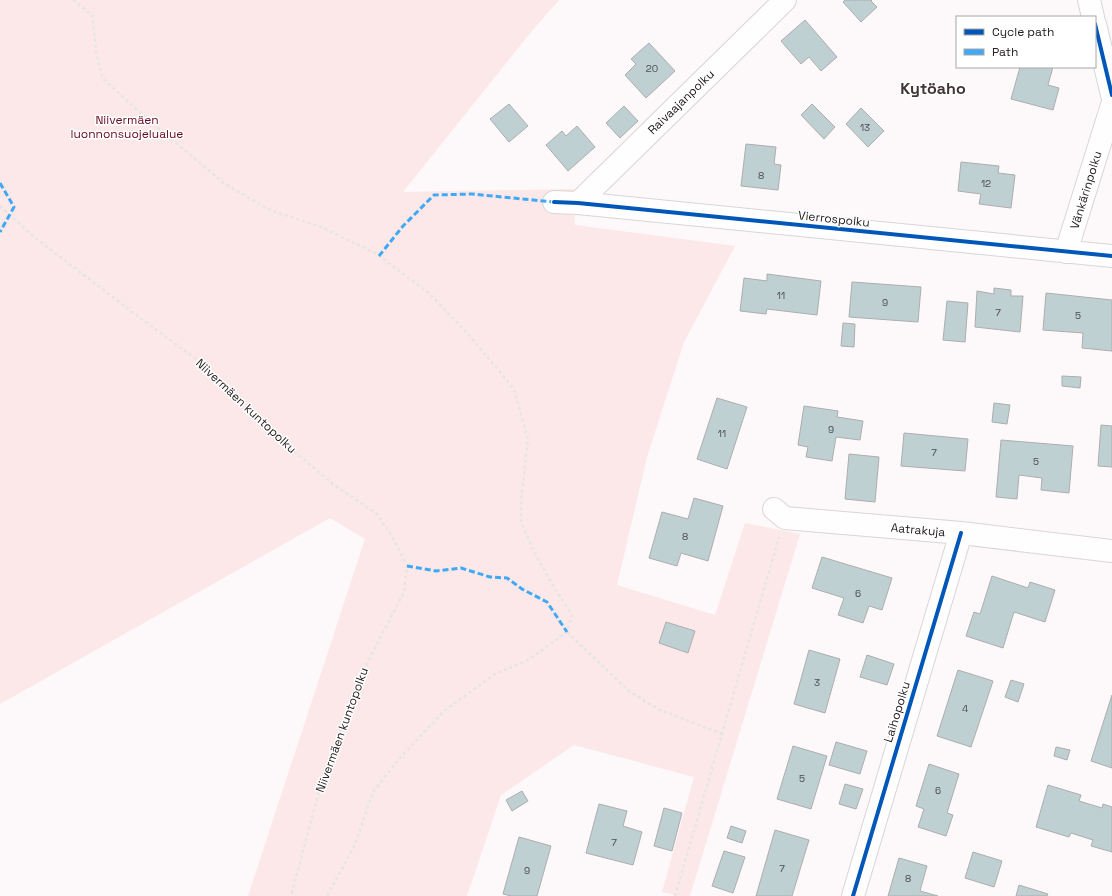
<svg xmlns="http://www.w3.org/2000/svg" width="1112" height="896" font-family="'Space Grotesk',sans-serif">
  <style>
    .green { fill: #fce8e8 }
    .building { fill: #bfd0d3; stroke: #adadae }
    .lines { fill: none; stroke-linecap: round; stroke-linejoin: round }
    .minor-casing { stroke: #dbd5d6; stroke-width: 24 }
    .path { stroke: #e6e5e5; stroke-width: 2.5; stroke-dasharray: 3 3; stroke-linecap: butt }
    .minor { stroke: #fffefe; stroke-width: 22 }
    .quiet { stroke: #3fa9f5; stroke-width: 3; stroke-dasharray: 6 3; stroke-linecap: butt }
    .cycleway-casing { stroke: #fff; stroke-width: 6 }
    .cycleway { stroke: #0057b8; stroke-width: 4 }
    .labels { text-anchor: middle; stroke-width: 3; stroke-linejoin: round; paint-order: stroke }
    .number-label { font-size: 10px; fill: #4c4c4d }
    .street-label { font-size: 12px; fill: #262020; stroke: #fff }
    .park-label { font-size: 12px; fill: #66071e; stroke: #fff }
    .district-label { font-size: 16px; font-weight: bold; fill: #413434; stroke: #fff }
  </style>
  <rect width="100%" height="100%" fill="#fdf8f9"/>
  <!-- green -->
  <path class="green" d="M0,0H559L531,32L403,192L574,189L575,225L735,246L684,342L647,457L617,585L715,615L745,523L800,534L690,896H678L662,892L694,777L574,745L501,795L467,896H248L365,539L330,518L0,704Z"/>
  <!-- building -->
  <path class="building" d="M845,0H872L871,1L877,7L861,22L843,2Z
    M805,20L837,57L821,71L809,57L801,64L781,41Z
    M649,43L675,71L646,98L625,75L636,64L631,59Z
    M1020,67H1053L1048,85L1059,88L1053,110L1011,99Z
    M509,104L528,126L509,142L490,119Z
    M812,104L835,127L824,139L801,115Z
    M624,106L638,121L620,138L606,123Z
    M861,108L884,131L868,147L846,124Z
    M577,126L595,147L568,171L546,145L562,131L566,136Z
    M746,144L776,147L774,164L781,165L778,190L741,186Z
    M961,162L999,166L998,173L1015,175L1011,208L979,204L981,194L958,191Z
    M767,274L821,281L817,315L767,309L766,314L740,311L744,278L767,281Z
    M852,282L921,287L918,322L849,317Z
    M994,288L1011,290V296H1023L1020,332L975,327L977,291L994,294Z
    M1046,293L1112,300V351L1082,348L1083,333L1043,330Z
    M947,301L968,303L965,342L943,340Z
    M843,323L855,324L854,347L841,346Z
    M1062,376L1081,377L1080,388L1062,386Z
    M717,398L747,407L727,469L697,459Z
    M994,403L1010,405L1007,424L992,422Z
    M804,406L838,411L837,417L863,421L860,440L836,437L832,461L806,457L808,447L798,445Z
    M1101,425L1112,426V467L1098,466Z
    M904,433L968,439L965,471L901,466Z
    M1001,440L1073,446L1069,493L1041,490L1042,478L1019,475L1017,499L996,497Z
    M849,454L879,457L875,502L845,499Z
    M694,498L723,506L708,561L681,553L677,566L649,558L662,512L688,519Z
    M822,557L892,578L882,610L869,606L863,623L838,615L844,598L812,588Z
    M992,576L1028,588L1030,582L1055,590L1045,622L1014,612L1003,648L966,636L974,612L980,614Z
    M666,622L695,631L688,653L659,643Z
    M809,650L840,659L825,713L794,704Z
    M867,655L894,664L887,685L860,677Z
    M958,670L993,681L971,747L937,736Z
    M1011,680L1024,684L1018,702L1005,697Z
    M1112,695V768L1091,761Z
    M836,742L867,751L860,774L829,765Z
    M793,746L827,756L811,809L777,799Z
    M1056,747L1070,750L1067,760L1054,756Z
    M929,764L959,774L947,813L953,815L946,836L918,827L924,809L916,806Z
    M845,784L863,789L856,809L839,804Z
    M1048,785L1081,795L1079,801L1102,808L1103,804L1112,807V852L1091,846L1093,840L1071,833L1069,837L1036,827Z
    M522,791L528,801L512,811L506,800Z
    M599,804L627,811L623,826L642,832L633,865L586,853Z
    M664,808L682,813L672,851L654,846Z
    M731,826L746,831L742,843L727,838Z
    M775,830L809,840L792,896H756Z
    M519,837L551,846L537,896H511L503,894Z
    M724,851L745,857L733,893L712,886Z
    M973,852L1002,861L994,887L965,878Z
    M899,858L927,866L920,891L938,896H888Z
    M1019,885L1048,894L1047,896H1016Z"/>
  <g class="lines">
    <defs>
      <path id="minor" d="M1089,0L1093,17
        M1095,24L1112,95
        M554,202L578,203L1112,256
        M578,203L785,0
        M1066,252L1112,105
        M774,509L785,518L961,533L1112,551
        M853,896L961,533"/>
    </defs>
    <!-- minor casing -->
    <use href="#minor" class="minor-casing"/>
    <!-- path -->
    <path class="path" d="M73,0L92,15L97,57L103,79L151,122L225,184L270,210L321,227L375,253L430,294L468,334L514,389L528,439L521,501V522L534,552L552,584L572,615L567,632L528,660L495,674L445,710L399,759L373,792L354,847L327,896
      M0,206L34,237L139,317L211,370L270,431L333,484L377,514L393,538L407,566L404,592L359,679L321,784L291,896
      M567,632L630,692L660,710L722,734
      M675,896L779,537"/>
    <!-- minor -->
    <use href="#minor" class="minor"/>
    <!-- quiet -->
    <path class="quiet" d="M0,183L14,207L0,232
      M379,256L403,226L434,195L472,194L554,202
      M407,566L436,571L461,568L490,577L507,578L522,589L547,602L567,632"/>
    <defs>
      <path id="cycleway" d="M1095,24L1112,95
        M554,202L578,203L1112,256
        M853,896L961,533"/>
    </defs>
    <!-- cycleway casing -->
    <use href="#cycleway" class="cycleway-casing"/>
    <!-- cycleway -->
    <use href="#cycleway" class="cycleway"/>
  </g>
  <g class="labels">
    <!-- number labels -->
    <g class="number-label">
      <text x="652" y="72">20</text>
      <text x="865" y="131">13</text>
      <text x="761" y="179">8</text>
      <text x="986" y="187">12</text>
      <text x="781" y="299">11</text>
      <text x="885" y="306">9</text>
      <text x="998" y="316">7</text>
      <text x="1078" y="319">5</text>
      <text x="831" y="433">9</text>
      <text x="722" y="437">11</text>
      <text x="934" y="456">7</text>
      <text x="1036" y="465">5</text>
      <text x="685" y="540">8</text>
      <text x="858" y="597">6</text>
      <text x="817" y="686">3</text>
      <text x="965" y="712">4</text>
      <text x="802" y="782">5</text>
      <text x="938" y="794">6</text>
      <text x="614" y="846">7</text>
      <text x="782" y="872">7</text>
      <text x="527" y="874">9</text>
      <text x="908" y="882">8</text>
    </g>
    <!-- street labels -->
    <g class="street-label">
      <text transform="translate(681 102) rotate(-44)" y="4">Raivaajanpolku</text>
      <text transform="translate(1086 190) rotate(-73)" y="4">Vänkärinpolku</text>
      <text transform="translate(834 219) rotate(6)" y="4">Vierrospolku</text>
      <text transform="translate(246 406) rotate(43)" y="4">Niivermäen kuntopolku</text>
      <text transform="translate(918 530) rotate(5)" y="4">Aatrakuja</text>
      <text transform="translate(897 712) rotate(-73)" y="4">Laihopolku</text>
      <text transform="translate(342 730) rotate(-70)" y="4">Niivermäen kuntopolku</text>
    </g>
    <!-- park labels -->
    <g class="park-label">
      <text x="127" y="124">Niivermäen<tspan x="127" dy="14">luonnonsuojelualue</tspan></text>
    </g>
    <!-- district labels -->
    <g class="district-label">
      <text x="933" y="94">Kytöaho</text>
    </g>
  </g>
  <!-- legend -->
  <rect x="956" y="16" width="140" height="52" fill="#ffffff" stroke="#a8a6a6"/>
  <rect x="964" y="29" width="20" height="6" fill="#0057b8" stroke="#a8a6a6"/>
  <text x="992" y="36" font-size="12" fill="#262020">Cycle path</text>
  <rect x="964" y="49" width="20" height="6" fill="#3fa9f5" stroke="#a8a6a6"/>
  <text x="992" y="56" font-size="12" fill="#262020">Path</text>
</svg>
